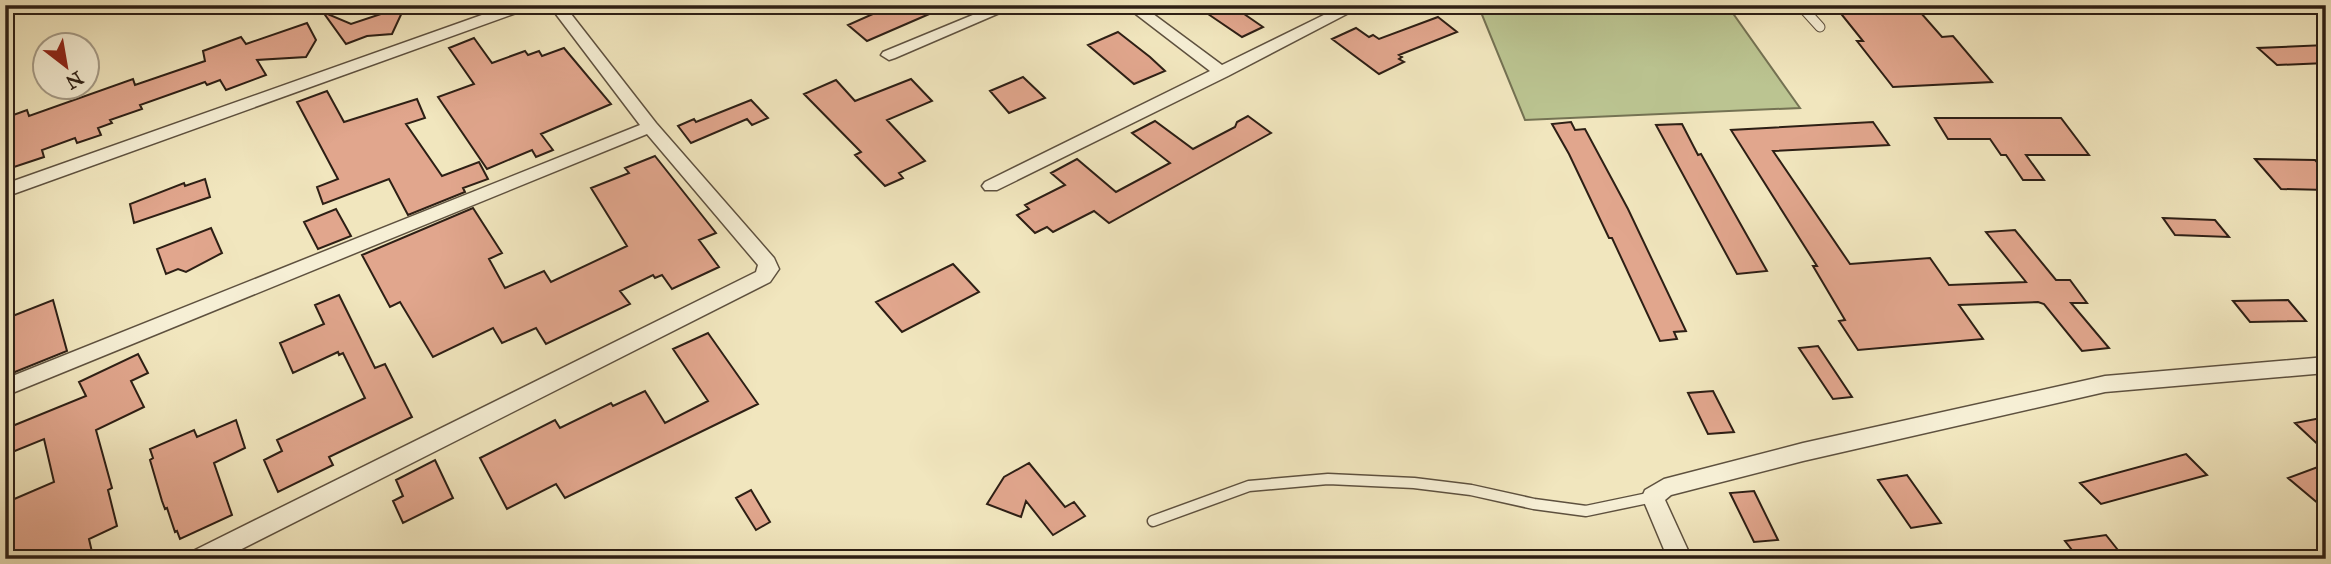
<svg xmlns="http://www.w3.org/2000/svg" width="2331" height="564" font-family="'IM FELL Great Primer',serif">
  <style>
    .green { fill: #bbc491; stroke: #747253; stroke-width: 2 }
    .building { fill: #e1a68d; stroke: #2d1f15; stroke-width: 2 }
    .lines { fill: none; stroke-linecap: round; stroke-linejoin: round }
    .service-far1-casing { stroke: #5e513f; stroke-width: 11 }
    .service-casing { stroke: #5e513f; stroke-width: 13 }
    .minor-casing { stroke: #5e513f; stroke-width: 3 }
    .service-far1 { stroke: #f6efd5; stroke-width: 9 }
    .service { stroke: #f6efd5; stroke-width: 10 }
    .minor { fill: #f6efd5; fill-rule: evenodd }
  </style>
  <rect width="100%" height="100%" fill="#f1e6be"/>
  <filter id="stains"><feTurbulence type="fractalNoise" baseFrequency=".00286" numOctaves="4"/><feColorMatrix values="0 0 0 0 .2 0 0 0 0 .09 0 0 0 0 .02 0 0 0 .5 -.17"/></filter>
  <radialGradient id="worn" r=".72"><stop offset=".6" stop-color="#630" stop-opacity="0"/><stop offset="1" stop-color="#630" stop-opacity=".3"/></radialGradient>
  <!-- green -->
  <path class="green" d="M1478,5H1727L1800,108L1525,120Z"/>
  <!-- building -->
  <path class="building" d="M893,5H950L867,41L848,25Z
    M1227,5H1231L1263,27L1242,37L1208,14Z
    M1834,5H1914L1942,37L1953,36L1992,82L1893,87L1857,41H1863Z
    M405,6L392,34L367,36L346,44L323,12L351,24Z
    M1438,17L1457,32L1399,55L1402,57L1399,59L1404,62L1379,74L1332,39L1356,28L1369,37L1373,35L1379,39Z
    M307,23L316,40L306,57L257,60L266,75L226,90L220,80L207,85L205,82L140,105L142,109L110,120L112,123L98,128L101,135L77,143L75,138L42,150L44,157L11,168L5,147V118L27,110L29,116L133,79L135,85L205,61L203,51L241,37L246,44Z
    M1118,32L1150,57L1165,71L1134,84L1088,45Z
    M474,38L492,63L525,51L528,55L539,51L542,56L564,48L611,104L541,134L553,150L536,157L532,150L487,169L438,97L474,84L449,48Z
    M2326,45V63L2277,65L2258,48Z
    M1023,77L1045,98L1009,113L990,91Z
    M911,79L932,101L887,120L925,161L899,173L903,178L885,186L855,155L861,152L804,94L836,80L855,101Z
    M327,91L344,122L417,99L425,118L406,124L442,176L479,162L488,179L463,188L465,192L408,215L389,179L323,204L317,187L338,179L297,102Z
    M751,100L768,118L752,125L747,119L691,143L678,126L694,119L696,122Z
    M1248,116L1271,133L1109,223L1094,211L1053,232L1047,227L1035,233L1017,215L1029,209L1025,205L1065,185L1051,173L1077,159L1116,192L1170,163L1132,133L1155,121L1193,149L1235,127L1237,122Z
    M1935,118H2061L2089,155H2026L2044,180H2023L2006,155H2001L1990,139H1948Z
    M1571,122L1575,130L1585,129L1628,209L1686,331L1674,332L1677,339L1660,341L1612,238H1609L1569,154L1552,124Z
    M1873,122L1889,145L1773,151L1850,264L1930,258L1949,285L2026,282L1986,232L2015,230L2056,280H2070L2087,303H2071L2109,348L2082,351L2044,304L2038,302L1959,305L1983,339L1858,350L1839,321L1845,320L1813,266H1817L1731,130Z
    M1682,124L1698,155L1701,154L1767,271L1737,274L1656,125Z
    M655,156L716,233L699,240L719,267L672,289L662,275L655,278L653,275L620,291L630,304L546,344L536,328L502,343L493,328L433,357L400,302L390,307L362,255L473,208L502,253L489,259L505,288L544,271L551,282L627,246L591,188L629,173L625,168Z
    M2255,159L2315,160L2326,172V190L2281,189Z
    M205,179L210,197L134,223L130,204L184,183L185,186Z
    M336,209L351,236L318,249L304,222Z
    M2163,218L2215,220L2229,237L2175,235Z
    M211,228L222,253L186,272L178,269L166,274L157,249Z
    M953,264L979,292L902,332L876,302Z
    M339,295L375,368L385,364L412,417L329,457L333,465L278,492L264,460L282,451L277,440L365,398L343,353L339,355L338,352L293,373L280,343L324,324L315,305Z
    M53,300L67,351L5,376V319Z
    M2288,300L2306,321L2250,322L2233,301Z
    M708,333L758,404L565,498L556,484L507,509L480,458L555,420L560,428L611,403L613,406L645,391L665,423L708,401L673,349Z
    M1818,346L1852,397L1833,399L1799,348Z
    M138,354L148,373L131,381L144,407L96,430L112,488L108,490L117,526L89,539L92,552L77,559H5V503L54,482L44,439L5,455V429L86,396L79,382Z
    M1713,391L1734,432L1708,434L1688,393Z
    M2326,417V452L2295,423Z
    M236,420L245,448L214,463L232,515L180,539L177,531L175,532L167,508L165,509L162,501L150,460L153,458L150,449L194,430L197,437Z
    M2186,454L2207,475L2101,504L2080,483Z
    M435,460L453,498L403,523L393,501L403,496L396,480Z
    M1029,463L1065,507L1074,502L1085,516L1053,535L1026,501L1021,517L987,504L1004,477Z
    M2326,464V510L2288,478Z
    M1907,475L1941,523L1911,528L1878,480Z
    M751,490L770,522L756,530L736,498Z
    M1754,491L1778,540L1754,542L1730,493Z
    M2106,535L2125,559H2079L2065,541Z"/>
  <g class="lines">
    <defs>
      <path id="service-far1" d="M1800,5L1820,27"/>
      <path id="service" d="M1153,521L1249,486L1328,479L1414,483L1471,490L1534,504L1586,511L1653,497"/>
      <path id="minor" d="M510,5H532L530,8L5,197V184Z
        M549,5H564L656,123L774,258L779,269L770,282L222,559H188L191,552L756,272L758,265L647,134L5,396V379L640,125Z
        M997,5H1018L895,58L889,60L881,55L883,52Z
        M1124,5H1141L1222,65L1344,5H1364L1228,76L997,190H985L982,186L985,182L1210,71Z
        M2326,357V373L2105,392L1803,461L1671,495L1665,500L1692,559H1668L1642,497L1645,490L1664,479L1803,443L2105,376Z"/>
    </defs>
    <!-- service-far1 casing -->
    <use href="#service-far1" class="service-far1-casing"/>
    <!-- service casing -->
    <use href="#service" class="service-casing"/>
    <!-- minor casing -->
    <use href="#minor" class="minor-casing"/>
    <!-- service-far1 -->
    <use href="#service-far1" class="service-far1"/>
    <!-- service -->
    <use href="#service" class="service"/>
    <!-- minor -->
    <use href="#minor" class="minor"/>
  </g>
  <!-- margin -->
  <rect width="2331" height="564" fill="none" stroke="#f1e6be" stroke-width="28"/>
  <rect x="7" y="7" width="2317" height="550" fill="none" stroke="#2d1f15" stroke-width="3.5"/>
  <rect x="14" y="14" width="2303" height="536" fill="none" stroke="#2d1f15" stroke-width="2"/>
  <!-- north arrow -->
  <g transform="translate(66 66) rotate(149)"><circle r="33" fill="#f6efd5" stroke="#a69c88" stroke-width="2"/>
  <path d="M0-5L12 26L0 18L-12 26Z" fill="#8f2418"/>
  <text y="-10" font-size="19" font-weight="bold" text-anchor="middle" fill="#2d1f15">N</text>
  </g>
  <rect width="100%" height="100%" filter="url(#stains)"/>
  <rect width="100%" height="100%" fill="url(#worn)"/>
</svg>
